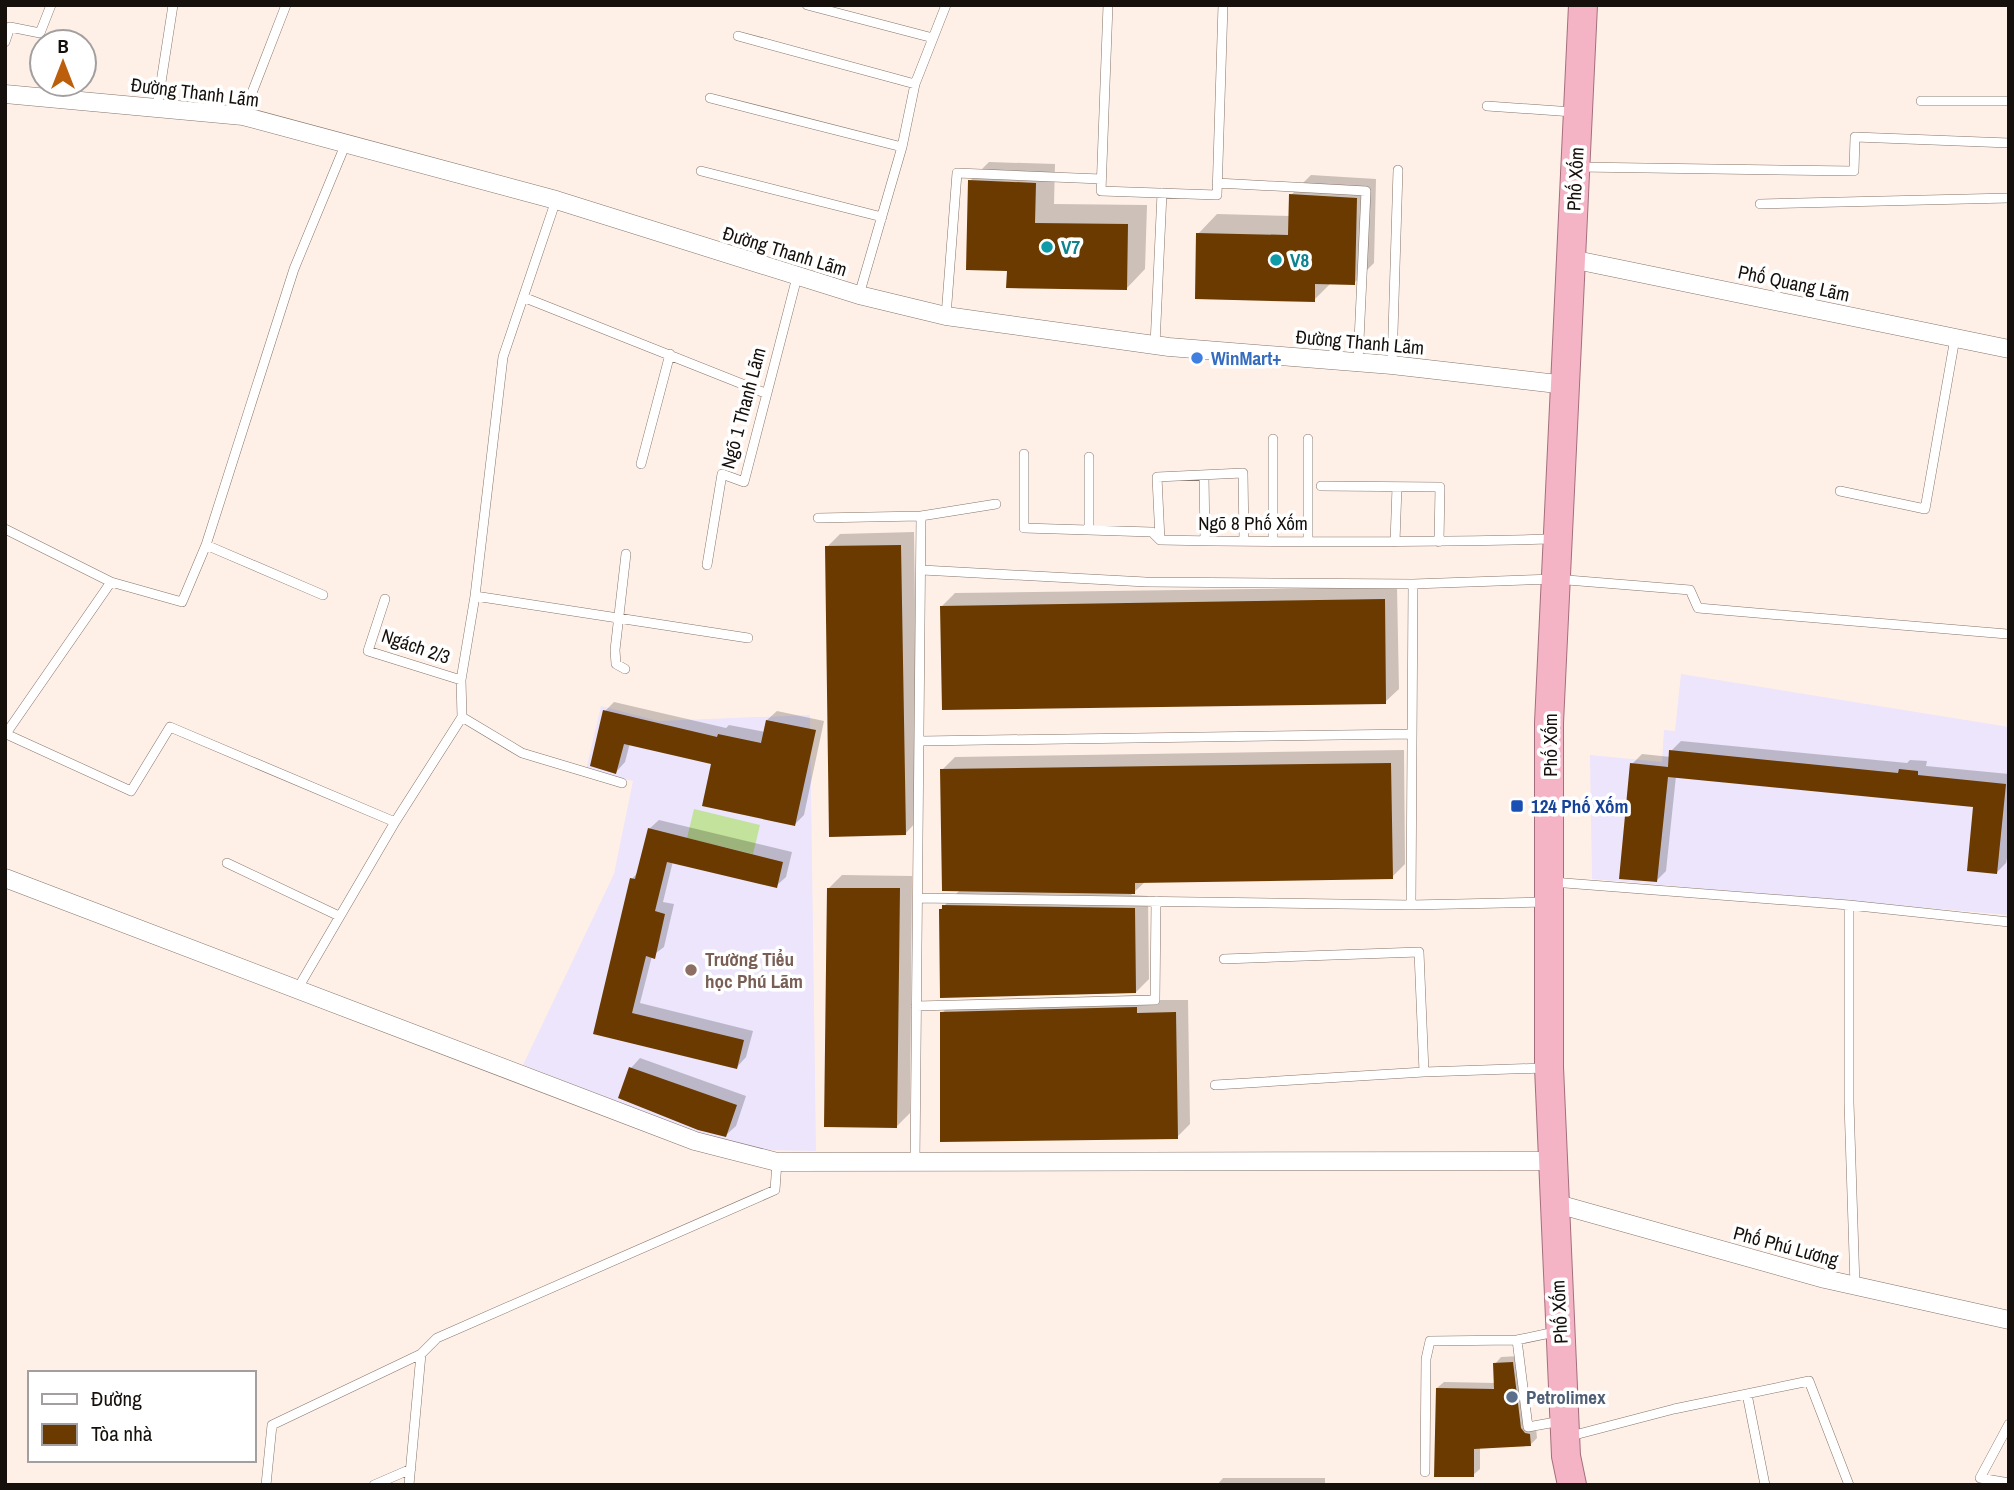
<svg xmlns="http://www.w3.org/2000/svg" width="2014" height="1490" font-family="'Archivo Narrow',sans-serif">
  <style>
    .education { fill: #ece5fb }
    .green { fill: #c3e29b }
    .shadow { fill: #0003 }
    .building { fill: #6a3a00 }
    .lines { fill: none; stroke-linecap: round; stroke-linejoin: round }
    .service-casing { stroke: #85756b; stroke-width: 10 }
    .minor-casing { stroke: #85756b; stroke-width: 19 }
    .trunk-casing { stroke: #a56e7c; stroke-width: 30 }
    .service { stroke: #fff; stroke-width: 9 }
    .minor { stroke: #fff; stroke-width: 18 }
    .trunk { stroke: #f4b4c6; stroke-width: 28 }
    .culture-dot { fill: #0f9aa8; stroke: #fff; stroke-width: 2.5 }
    .shop-dot { fill: #3f7fe0; stroke: #fff; stroke-width: 2.5 }
    .transit-dot { fill: #1a4fb4; stroke: #fff; stroke-width: 2.5 }
    .education-dot { fill: #8d6e63; stroke: #fff; stroke-width: 2.5 }
    .service-dot { fill: #5c6f8a; stroke: #fff; stroke-width: 2.5 }
    .labels { text-anchor: middle; stroke-width: 7; stroke-linejoin: round; paint-order: stroke }
    .street-label { font-size: 19px; fill: #16100c; stroke: #fff }
    .culture-label { font-size: 19px; font-weight: bold; fill: #0d838f; stroke: #fff; text-anchor: start }
    .shop-label { font-size: 19px; font-weight: bold; fill: #366cbe; stroke: #fff; text-anchor: start }
    .transit-label { font-size: 19px; font-weight: bold; fill: #164399; stroke: #fff; text-anchor: start }
    .education-label { font-size: 19px; font-weight: bold; fill: #785e54; stroke: #fff; text-anchor: start }
    .service-label { font-size: 19px; font-weight: bold; fill: #4e5e75; stroke: #fff; text-anchor: start }
  </style>
  <rect width="100%" height="100%" fill="#fff0e7"/>
  <!-- education -->
  <path class="education" d="M1681,674L2009,727V915L1592,879L1590,755L1662,762L1664,730L1675,731Z
    M601,706L658,721L810,715L816,1151L759,1150L723,1143L523,1065L614,874L633,781L586,770Z"/>
  <!-- green -->
  <path class="green" d="M694,809L760,825L753,854L687,838Z"/>
  <!-- shadow -->
  <path class="shadow" d="M989,162L1055,164L1054,204L1147,205L1145,269L1126,289L1008,269L970,181Z
    M1311,175L1376,179L1374,263L1354,283H1331L1314,300L1198,234L1217,214L1291,216V195Z
    M914,532L918,820L905,834L827,547L840,534Z
    M1397,587L1399,689L1385,702L942,606L955,593Z
    M614,702L726,728L729,725L765,732L767,720L777,711L824,721L804,815L794,825L714,763L630,743L625,762L616,772L605,711Z
    M1681,741L1907,763L1910,760L1927,761L1926,766L2009,774V849L2006,863L1996,873L1975,805L1676,776L1666,871L1657,880L1632,764L1642,754L1671,757V751Z
    M1404,750L1405,864L1392,877L1146,881L1131,895L1148,896L1149,979L1136,992L940,910L960,890L942,770L955,757Z
    M659,820L792,852L786,877L776,886L673,861L663,902L674,904L664,947L652,956L640,1003L753,1031L746,1057L737,1067L596,1032L632,879L638,872L649,829Z
    M842,875L912,876L910,1113L897,1126L829,888Z
    M1149,995V1000H1188L1190,1124L1177,1137L942,1013L955,1000Z
    M640,1058L746,1096L736,1126L726,1135L631,1068Z
    M1519,1356L1527,1421L1536,1428L1537,1438L1530,1445L1480,1447V1469L1473,1475L1437,1388L1444,1382L1496,1383L1495,1364L1501,1357Z
    M1223,1478H1325V1485H1217Z"/>
  <!-- building -->
  <path class="building" d="M968,180L1036,183L1035,223L1128,224L1127,290L1006,288L1007,271L966,270Z
    M1289,194L1357,198L1355,285L1315,284V302L1195,299L1196,233L1288,235Z
    M901,545L906,835L829,837L825,546Z
    M1385,599L1386,704L942,710L940,606Z
    M603,710L717,737L718,734L761,743L766,720L816,730L795,826L702,806L711,764L624,744L616,774L590,766Z
    M1669,750L1898,773L1899,769L1918,771V775L2006,784L1997,874L1967,871L1973,807L1668,777L1657,882L1619,879L1630,763L1668,767Z
    M1391,763L1393,879L1135,883V894L942,891L940,769Z
    M648,828L783,862L777,888L667,862L655,911L665,914L655,959L646,956L632,1013L744,1040L737,1069L593,1034L630,878L635,879Z
    M827,888H900L897,1128L824,1127Z
    M942,905L1135,908L1136,993L940,998L939,909H942Z
    M1137,1007V1013L1176,1012L1178,1139L940,1142V1012Z
    M629,1067L737,1105L726,1137L698,1130L618,1098Z
    M1513,1362L1521,1428L1525,1433L1530,1434L1531,1446L1474,1449V1477H1434L1436,1388L1494,1389L1493,1363Z"/>
  <g class="lines">
    <defs>
      <path id="service" d="M807,5L933,38
        M1108,5L1101,191L1217,195L1223,5
        M738,36L915,84
        M5,42L10,27L40,33L51,5
        M710,98L902,147
        M1921,101H2009
        M1487,106L1573,112
        M157,108L173,5
        M243,116L286,5
        M1579,167L1854,171L1855,137L2009,143
        M701,171L882,217
        M1217,183L1366,191L1358,362
        M1760,204L2009,198
        M859,295L902,147L915,84L946,5
        M523,297L765,393
        M946,316L957,173L1101,179
        M1155,345L1162,193
        M1392,365L1398,170
        M1273,439V541
        M1024,454V528L1152,532L1160,540C1292,543 1424,542 1556,539
        M641,464L670,354
        M1204,475L1205,541
        M1321,486L1440,487L1439,542
        M1840,491L1925,509L1955,338
        M818,518L921,516
        M5,529L111,582L182,602L206,545L294,269L346,143
        M1089,530V457
        M1160,540L1157,477L1243,473L1244,541
        M1308,541V439
        M1395,542L1397,487
        M206,545L323,595
        M707,565L722,474L744,482L797,277
        M922,570L1146,582L1413,584L1555,579L1690,590L1698,608L2007,634
        M475,596L748,638
        M385,599L368,651L461,680
        M625,669L616,664L615,650L626,554
        M462,717L522,753L622,783
        M6,734L131,791L170,727L395,822L462,717L461,680L475,596L503,357L556,200
        M5,735L111,582
        M921,741L1412,734
        M227,863L339,916
        M1552,882L1849,905L2009,922
        M918,898L1411,905L1546,902
        M1411,905L1413,584
        M1849,905V1103L1855,1286
        M1224,959L1419,952L1424,1072L1544,1068
        M298,988L395,822
        M916,1006L1155,1000L1156,901
        M1215,1085L1424,1072
        M915,1163L921,516L996,504
        M1555,1332L1517,1340L1528,1427L1561,1421
        M1747,1394L1765,1485
        M2009,1424L1980,1478L2009,1483
        M1567,1437L1674,1409L1809,1381L1849,1485
        M1425,1472L1426,1359L1430,1341L1517,1340
        M266,1485L272,1425L421,1354L437,1338L775,1190L777,1162
        M374,1485L411,1469
        M409,1485L421,1354"/>
      <path id="minor" d="M5,94L243,116L556,200L859,295L946,316L1169,347L1392,365L1566,385
        M1571,259L2009,349
        M5,878L695,1141L777,1162L1552,1161
        M1554,1203L1825,1279L2009,1320"/>
      <path id="trunk" d="M1572,1485L1566,1456L1549,1067V723L1583,5"/>
    </defs>
    <!-- service casing -->
    <use href="#service" class="service-casing"/>
    <!-- minor casing -->
    <use href="#minor" class="minor-casing"/>
    <!-- trunk casing -->
    <use href="#trunk" class="trunk-casing"/>
    <!-- service -->
    <use href="#service" class="service"/>
    <!-- minor -->
    <use href="#minor" class="minor"/>
    <!-- trunk -->
    <use href="#trunk" class="trunk"/>
  </g>
  <!-- markers -->
  <g class="culture-dot">
    <circle cx="1047" cy="247" r="7"/>
    <circle cx="1276" cy="260" r="7"/>
  </g>
  <circle class="shop-dot" cx="1197" cy="358" r="7"/>
  <rect class="transit-dot" x="1510" y="799" width="14" height="14" rx="3.5"/>
  <circle class="education-dot" cx="691" cy="970" r="7"/>
  <circle class="service-dot" cx="1512" cy="1397" r="7"/>
  <g class="labels">
    <!-- street labels -->
    <g class="street-label">
      <text transform="translate(195 92) rotate(7)" y="7">Đường Thanh Lãm</text>
      <text transform="translate(1575 179) rotate(-87)" y="7">Phố Xốm</text>
      <text transform="translate(785 251) rotate(17)" y="7">Đường Thanh Lãm</text>
      <text transform="translate(1794 283) rotate(12)" y="7">Phố Quang Lãm</text>
      <text transform="translate(1360 342) rotate(5)" y="7">Đường Thanh Lãm</text>
      <text transform="translate(743 408) rotate(-75)" y="7">Ngõ 1 Thanh Lãm</text>
      <text x="1253" y="530">Ngõ 8 Phố Xốm</text>
      <text transform="translate(416 646) rotate(19)" y="7">Ngách 2/3</text>
      <text transform="translate(1550 745) rotate(-90)" y="7">Phố Xốm</text>
      <text transform="translate(1786 1246) rotate(15)" y="7">Phố Phú Lương</text>
      <text transform="translate(1559 1312) rotate(-93)" y="7">Phố Xốm</text>
    </g>
    <!-- culture labels -->
    <g class="culture-label">
      <text x="1061" y="254">V7</text>
      <text x="1290" y="267">V8</text>
    </g>
    <!-- shop labels -->
    <g class="shop-label">
      <text x="1211" y="365">WinMart+</text>
    </g>
    <!-- transit labels -->
    <g class="transit-label">
      <text x="1531" y="813">124 Phố Xốm</text>
    </g>
    <!-- education labels -->
    <g class="education-label">
      <text x="705" y="966">Trường Tiểu<tspan x="705" dy="22">học Phú Lãm</tspan></text>
    </g>
    <!-- service labels -->
    <g class="service-label">
      <text x="1526" y="1404">Petrolimex</text>
    </g>
  </g>
  <!-- border -->
  <rect width="2014" height="1490" fill="none" stroke="#16100c" stroke-width="14"/>
  <!-- legend -->
  <rect x="28" y="1371" width="228" height="91" fill="#ffffff" stroke="#a29f9e" stroke-width="2"/>
  <rect x="42" y="1394" width="35" height="10" fill="#ffffff" stroke="#a29f9e" stroke-width="2"/>
  <text x="91" y="1406" font-size="21" fill="#16100c">Đường</text>
  <rect x="42" y="1424" width="35" height="21" fill="#6a3a00" stroke="#a29f9e" stroke-width="2"/>
  <text x="91" y="1441" font-size="21" fill="#16100c">Tòa nhà</text>
  <!-- north arrow -->
  <g transform="translate(63 63)"><circle r="33" fill="#ffffff" stroke="#a29f9e" stroke-width="2"/>
  <path d="M0-5L12 26L0 18L-12 26Z" fill="#bb5f0c"/>
  <text y="-10" font-size="19" font-weight="bold" text-anchor="middle" fill="#16100c">B</text>
  </g>
</svg>
